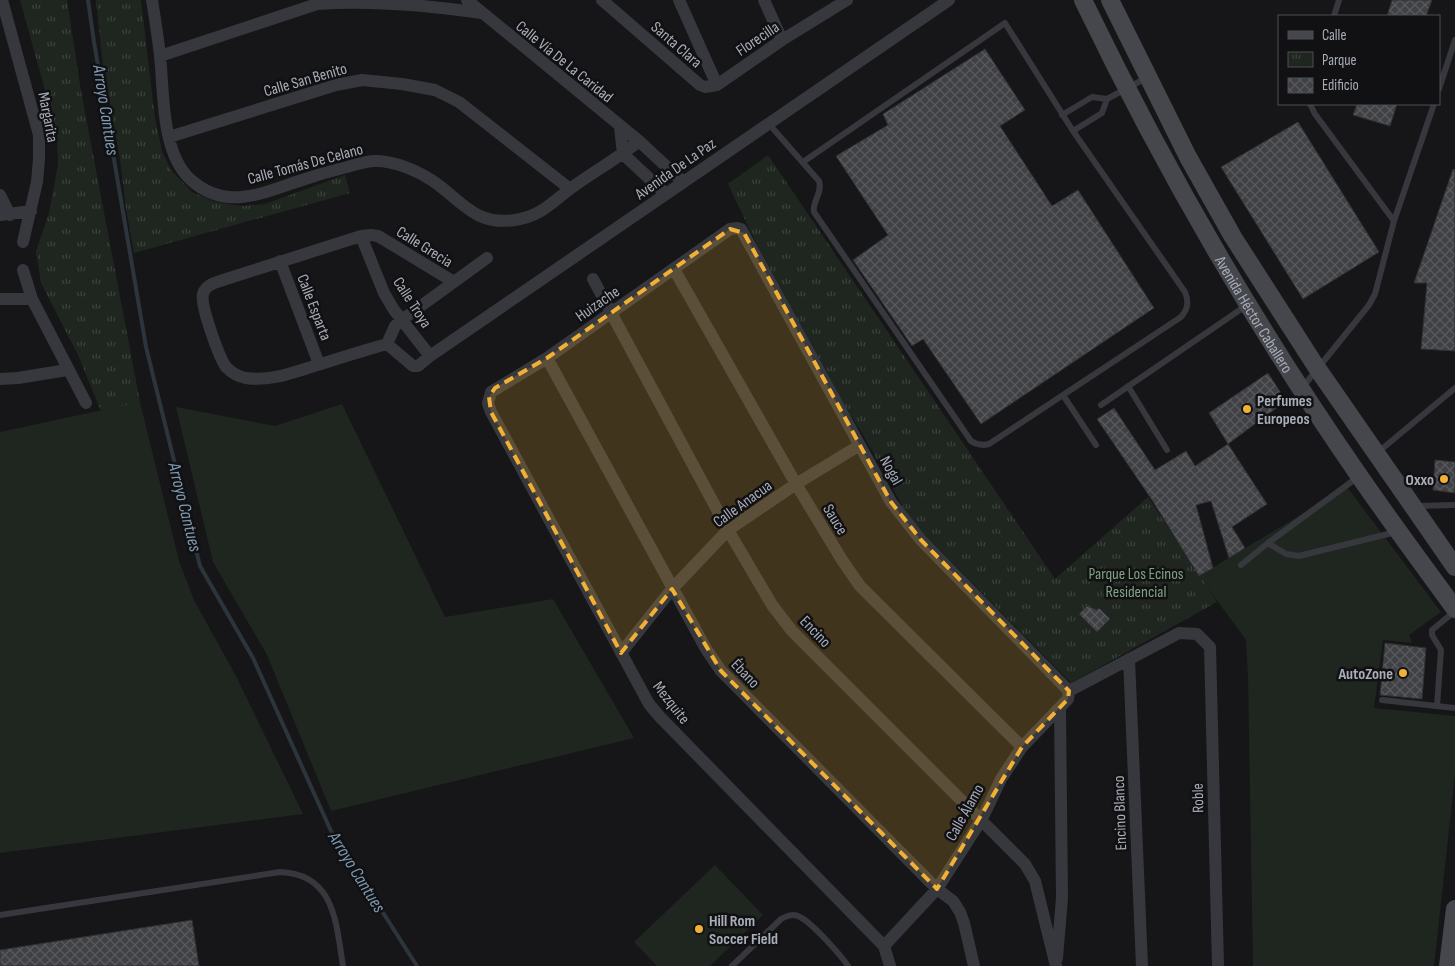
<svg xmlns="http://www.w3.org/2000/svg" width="1455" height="966" font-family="'Sofia Sans Condensed',sans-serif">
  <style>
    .grass { fill: #1e261f }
    .park { fill: url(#park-tufts) }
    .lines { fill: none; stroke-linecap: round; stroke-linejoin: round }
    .stream { stroke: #2c353c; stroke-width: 4 }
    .building { fill: url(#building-cross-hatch); stroke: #303034 }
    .service { stroke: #37383d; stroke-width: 6 }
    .minor { stroke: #37383d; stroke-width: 12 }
    .secondary { stroke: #45474d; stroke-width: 18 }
    .marked { fill: #f2b134; fill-opacity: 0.2; stroke: #f2b134; stroke-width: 4; stroke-dasharray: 10 6; stroke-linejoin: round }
    .poi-dot { fill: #f2b134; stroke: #111113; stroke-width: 2 }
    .labels { text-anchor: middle; stroke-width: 5; stroke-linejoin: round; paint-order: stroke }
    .street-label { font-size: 16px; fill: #a8adb8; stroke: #111113 }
    .poi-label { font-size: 16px; font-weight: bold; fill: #a8adb8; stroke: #111113; text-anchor: start }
    .park-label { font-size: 16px; fill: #7fa381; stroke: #111113 }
    .water-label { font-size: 18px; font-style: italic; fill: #7f9bb3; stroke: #111113 }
  </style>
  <defs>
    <pattern id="park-tufts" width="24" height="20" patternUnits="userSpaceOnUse" patternTransform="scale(1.25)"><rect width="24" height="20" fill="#1e261f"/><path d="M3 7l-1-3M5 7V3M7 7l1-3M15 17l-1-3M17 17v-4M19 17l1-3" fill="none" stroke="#3c433d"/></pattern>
    <pattern id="building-cross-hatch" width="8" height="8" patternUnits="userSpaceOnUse" patternTransform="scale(1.25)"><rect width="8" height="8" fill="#404145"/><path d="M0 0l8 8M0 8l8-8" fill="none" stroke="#595a5e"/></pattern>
  </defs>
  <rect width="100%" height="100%" fill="#161618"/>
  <!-- grass -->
  <path class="grass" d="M140,402L179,561L194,600L237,678L303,814L0,853V432Z
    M342,404L445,617L553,599L634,738L331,811L267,655L213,562L176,407L275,426Z
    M1347,487L1441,612L1409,635L1412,643L1383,640L1374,708L1455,716V775L1434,966H1253L1248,677L1246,640L1199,576Z
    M715,865L763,915L710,966H657L634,942Z"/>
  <!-- park -->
  <path class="park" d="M20,0H67L81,91L140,402L101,411L78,355L41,283L36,251L49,213L58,165L57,133Z
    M96,0H141L155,118L162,151L171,170L192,192L215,202L242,206L265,204L345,175L350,193L134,253L126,208L120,159L103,66Z
    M768,155L1055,579L1148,497L1217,602L1071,683L911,521L862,433L830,383L777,287L728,184Z"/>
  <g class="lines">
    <!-- stream -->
    <path class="stream" d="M88,0L94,42L146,347L200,566L253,658L331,831L417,966"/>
  </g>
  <!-- building -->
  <path class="building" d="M1392,0H1432L1426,16H1387Z
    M985,49L1025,110L1000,126L1052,206L1078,190L1154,308L981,424L923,339L912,346L853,260L888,235L836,156L888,125L883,114Z
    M1357,104H1397L1390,126L1353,115Z
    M1298,122L1379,252L1303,299L1221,167Z
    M1453,169L1455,170V351L1421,349L1427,283H1414Z
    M1268,373L1286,401L1228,444L1209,413Z
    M1114,408L1155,470L1186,451L1195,466L1228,444L1267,504L1232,527L1245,548L1229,558L1211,501L1196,505L1213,568L1199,576L1152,500L1097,419Z
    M1435,460L1455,462V493L1433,490Z
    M1087,606L1097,610L1099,608L1110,619L1097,632L1079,614Z
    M1385,643L1426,648L1422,699L1380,695Z
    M192,920L199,966H0V950Z"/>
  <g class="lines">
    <!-- service -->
    <path class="service" d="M1334,16L1339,0
      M1439,89L1455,40
      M1310,104L1315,114L1394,221
      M1062,115L1092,97L1107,99L1146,78
      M768,123L819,181C823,193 812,201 814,212L971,441C977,445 982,446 989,444L1181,317C1188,309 1189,302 1185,292L1073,131L1005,23L803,162
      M1073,131L1102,113L1107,99
      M1128,386L1167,450
      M1302,388L1369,305L1375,294L1394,221L1434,104
      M1063,395L1096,445
      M1101,405L1247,305
      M1377,453L1455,388
      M1416,506L1455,505
      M1268,543L1286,554L1299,556L1396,532
      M1241,565L1268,543L1358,477
      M1382,700L1455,708
      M1437,706L1441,650L1432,635V630L1455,611
      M0,915L280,872C335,874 336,923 343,966
      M732,966L781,919C787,916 793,913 800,917C812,923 840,954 848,966"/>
    <!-- minor -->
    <path class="minor" d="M2,0L39,135V159L37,182L23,242
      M152,0C155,19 158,37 160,56C164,92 161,152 190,179C223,210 259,195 296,182C313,176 330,171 347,167C357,164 366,161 376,161C395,161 418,171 433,181C462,201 475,226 515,220C541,216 551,203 570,189C593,172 617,159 639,141
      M467,0L639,141L683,182
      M602,0L700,85L705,87L717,85L782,40L847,0
      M679,0L717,85
      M764,0L782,40
      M160,56L317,4C372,0 426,5 481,13
      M620,127L623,154L666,194
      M169,137L336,85L362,80L402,84L435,90L459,102L570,189
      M0,195L10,215
      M0,215L31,211
      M361,236L384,293L394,310L430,356
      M280,261L319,364
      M674,269L796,484L842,560L860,586L1022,747
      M23,270L32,299L86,403
      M593,279L728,530L772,605L792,631L1025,864L1035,881L1056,966
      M454,282L378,236L371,235L361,236L220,281C213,283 205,286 203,294C200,305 219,357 226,367C231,372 239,377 246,378C272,382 296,371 321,364C343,357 365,350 387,344L395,326L403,319L487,258
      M0,299H32
      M387,344L413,366H418L430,356L949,0
      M547,358L706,649L721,671L937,889L953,901L960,912L964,923L974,966
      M0,379L18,378L67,370
      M621,653L672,589L728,530L796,484L860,445
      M1129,659L1142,966
      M1069,691L1179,633L1197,634L1210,647L1218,966
      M884,946L937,889L982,819L1001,779L1022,747L1068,699L1069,691
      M1057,958L1062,898L1060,708
      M890,966L884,946L660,717L649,704L491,412L488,403L491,392L547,358L730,229L737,228L741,229L891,502L921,540L1069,691"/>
    <!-- secondary -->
    <g class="secondary">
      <path id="s1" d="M1083,0C1163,166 1255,326 1360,477C1391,522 1423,565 1455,609"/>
      <path d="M1110,0L1188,157L1233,237L1317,368L1455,567"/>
      <path d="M1448,966L1455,909"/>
    </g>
  </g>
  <!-- marked area -->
  <path class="marked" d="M730,229L744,233L891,502L921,540L1069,691L1068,699L1022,747L937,889L721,671L672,589L621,653L491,412L489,397L495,388L547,358Z"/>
  <!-- markers -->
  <g class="poi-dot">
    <circle cx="1247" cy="409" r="5"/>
    <circle cx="1444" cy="479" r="5"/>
    <circle cx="1403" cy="673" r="5"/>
    <circle cx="699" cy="929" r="5"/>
  </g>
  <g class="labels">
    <!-- street labels -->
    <g class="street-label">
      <text transform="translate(757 38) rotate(-34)" y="6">Florecilla</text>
      <text transform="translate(677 44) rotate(41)" y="6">Santa Clara</text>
      <text transform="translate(565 61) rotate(39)" y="6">Calle Vía De La Caridad</text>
      <text transform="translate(305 79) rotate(-16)" y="6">Calle San Benito</text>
      <text transform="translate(49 117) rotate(79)" y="6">Margarita</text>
      <text transform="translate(305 163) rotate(-15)" y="6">Calle Tomás De Celano</text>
      <text transform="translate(675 168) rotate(-35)" y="6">Avenida De La Paz</text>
      <text transform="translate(425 246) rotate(32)" y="6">Calle Grecia</text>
      <text transform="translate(413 302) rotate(57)" y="6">Calle Troya</text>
      <text transform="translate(597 303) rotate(-35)" y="6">Huizache</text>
      <text transform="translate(315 307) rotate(69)" y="6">Calle Esparta</text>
      <text dy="6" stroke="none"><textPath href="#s1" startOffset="358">Avenida Héctor Caballero</textPath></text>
      <text transform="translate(892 470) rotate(61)" y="6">Nogal</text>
      <text transform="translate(742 503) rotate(-36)" y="6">Calle Anacua</text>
      <text transform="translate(836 519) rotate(59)" y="6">Sauce</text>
      <text transform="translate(816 631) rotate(46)" y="6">Encino</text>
      <text transform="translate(746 673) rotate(46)" y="6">Ébano</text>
      <text transform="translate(672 702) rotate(52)" y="6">Mezquite</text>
      <text transform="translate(1197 798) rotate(-91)" y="6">Roble</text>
      <text transform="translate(964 812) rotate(-61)" y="6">Calle Álamo</text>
      <text transform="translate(1119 813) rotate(-92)" y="6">Encino Blanco</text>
    </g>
    <!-- poi labels -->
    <g class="poi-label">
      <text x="1257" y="406">Perfumes<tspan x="1257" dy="18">Europeos</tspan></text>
      <text x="1434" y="485" text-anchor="end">Oxxo</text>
      <text x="1393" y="679" text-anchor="end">AutoZone</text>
      <text x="709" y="926">Hill Rom<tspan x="709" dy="18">Soccer Field</tspan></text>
    </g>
    <!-- park labels -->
    <g class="park-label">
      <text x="1136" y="579">Parque Los Ecinos<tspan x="1136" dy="18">Residencial</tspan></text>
    </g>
    <!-- water labels -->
    <g class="water-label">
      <text transform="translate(106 110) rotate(81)" y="6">Arroyo Cantues</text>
      <text transform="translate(185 507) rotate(76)" y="6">Arroyo Cantues</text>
      <text transform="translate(357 872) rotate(58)" y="6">Arroyo Cantues</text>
    </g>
  </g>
  <!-- legend -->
  <rect x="1278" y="15" width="162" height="90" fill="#111113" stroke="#4d4f55"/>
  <rect x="1288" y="31" width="25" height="8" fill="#45474d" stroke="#4d4f55"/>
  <text x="1322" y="40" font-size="15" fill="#a8adb8">Calle</text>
  <rect x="1288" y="52" width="25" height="15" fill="url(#park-tufts)" stroke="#4d4f55"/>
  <text x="1322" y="65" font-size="15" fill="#a8adb8">Parque</text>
  <rect x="1288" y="78" width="25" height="15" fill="url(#building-cross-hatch)" stroke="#4d4f55"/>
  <text x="1322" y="90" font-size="15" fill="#a8adb8">Edificio</text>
</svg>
